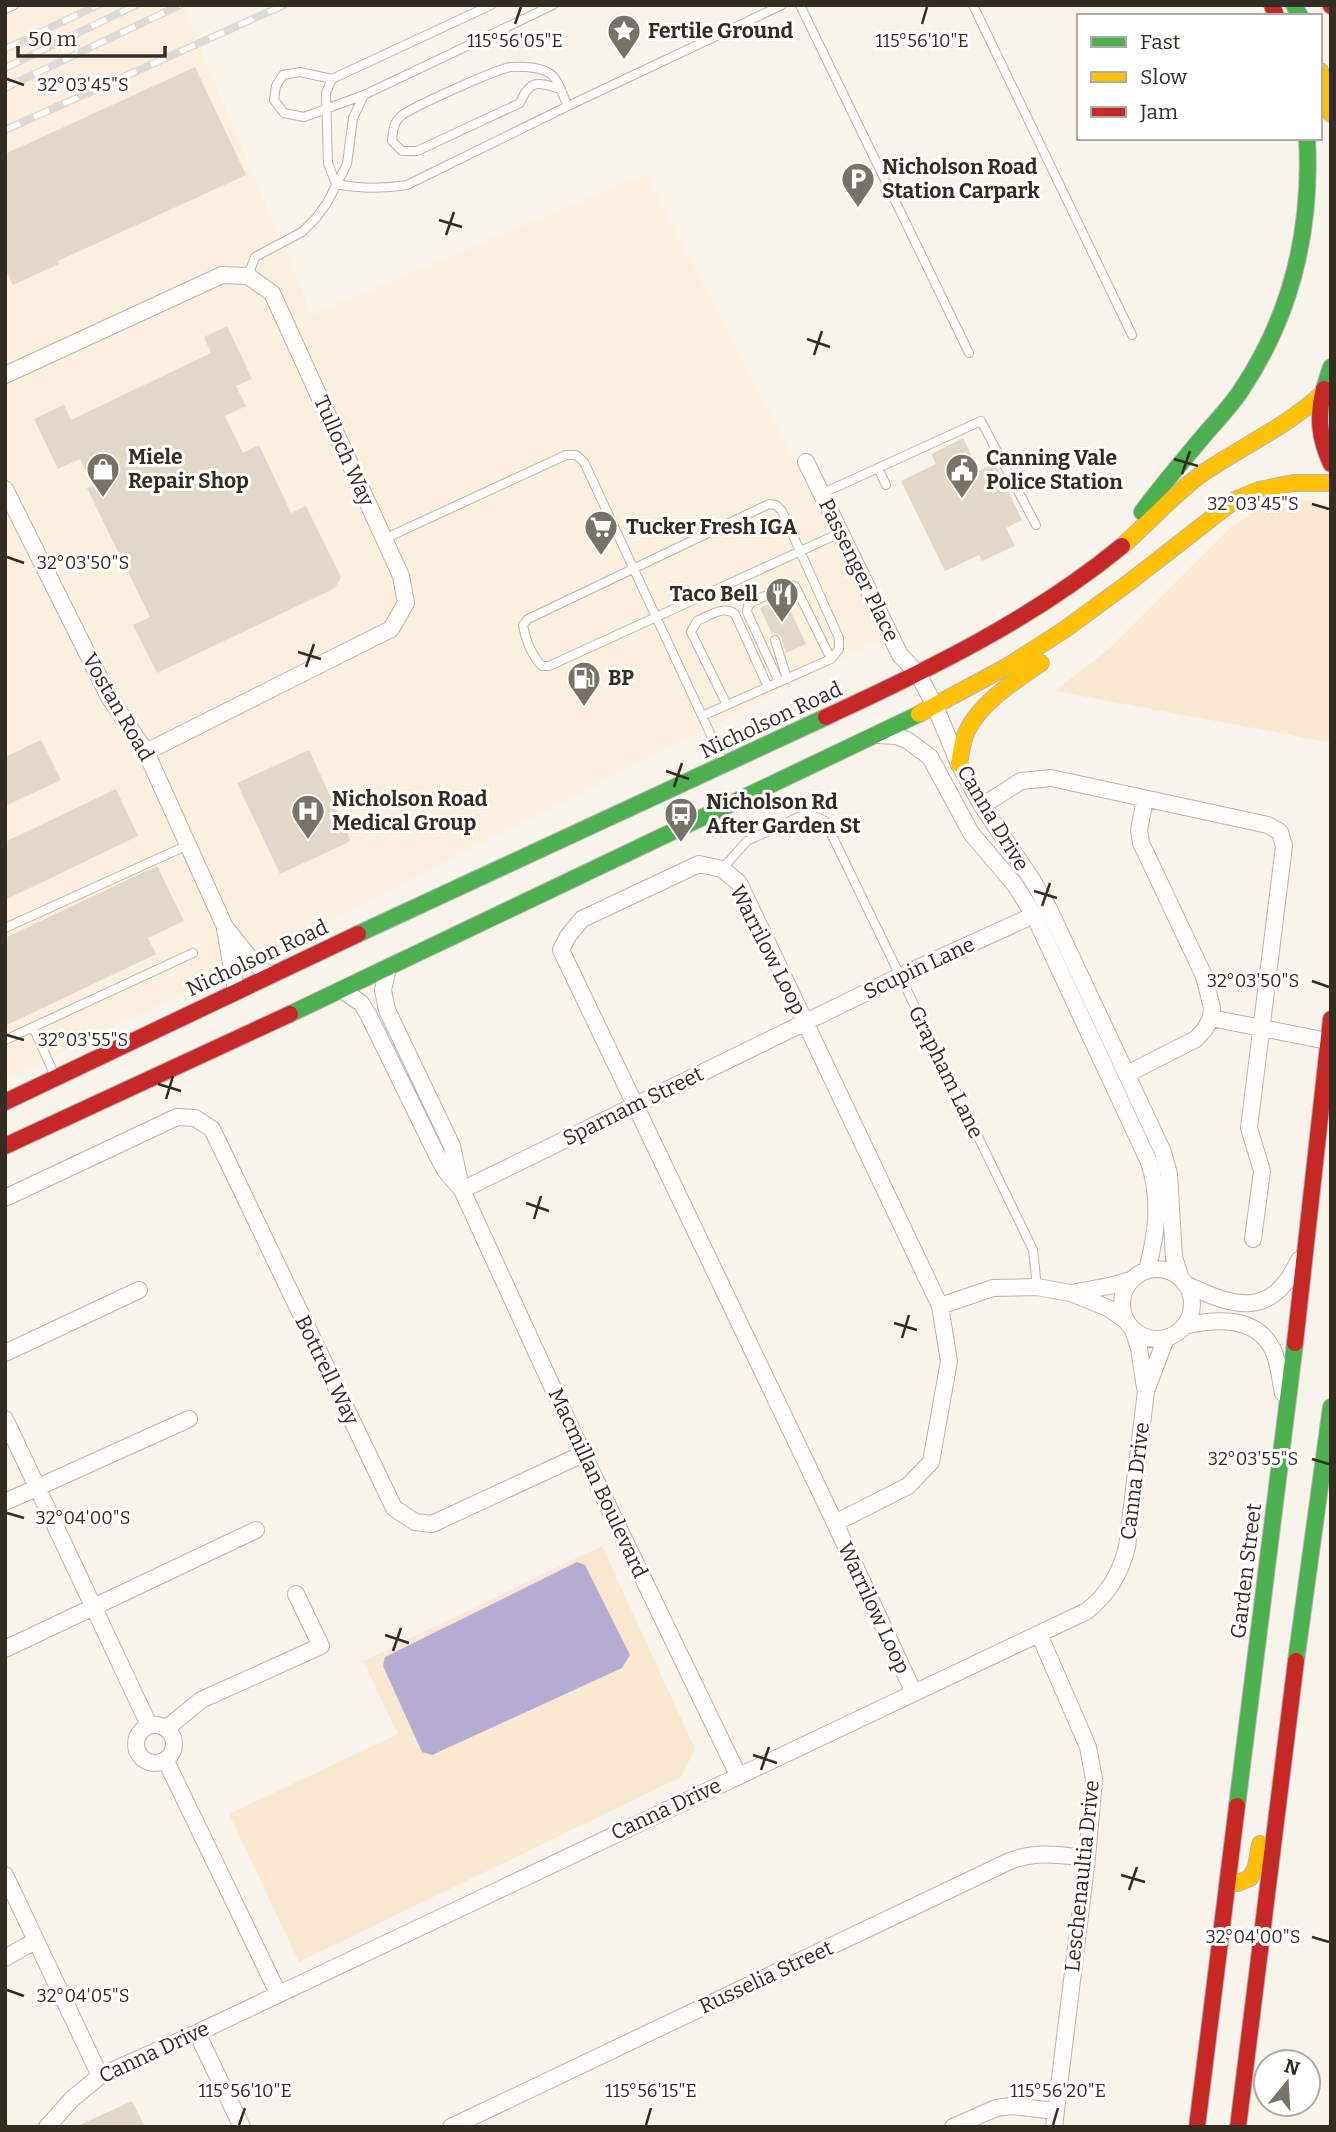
<svg xmlns="http://www.w3.org/2000/svg" width="1336" height="2132" font-family="Bitter,serif">
  <style>
    .built { fill: #fbefdd }
    .green { fill: #fae9d0 }
    .water { fill: #b4acd2 }
    .building { fill: #e2d8c9 }
    .lines { fill: none; stroke-linecap: round; stroke-linejoin: round }
    .lane-casing { stroke: #bab4ac; stroke-width: 10 }
    .street-casing { stroke: #bab4ac; stroke-width: 18 }
    .fast-casing { stroke: #bab4ac; stroke-width: 18 }
    .slow-casing { stroke: #bab4ac; stroke-width: 18 }
    .jam-casing { stroke: #bab4ac; stroke-width: 18 }
    .lane { stroke: #fefdfc; stroke-width: 8 }
    .street { stroke: #fefdfc; stroke-width: 16 }
    .fast { stroke: #4caf50; stroke-width: 16 }
    .slow { stroke: #ffc107; stroke-width: 16 }
    .jam { stroke: #c62828; stroke-width: 16 }
    .rail-casing { stroke: #dbdad7; stroke-width: 8 }
    .rail { stroke: #fff; stroke-width: 5; stroke-dasharray: 16; stroke-linecap: butt }
    .ticks { fill: none; stroke: #332c23; stroke-width: 2.5 }
    .labels { text-anchor: middle; stroke-width: 6; stroke-linejoin: round; paint-order: stroke }
    .poi-label { font-size: 21px; font-weight: bold; fill: #332c23; stroke: #fff; text-anchor: start }
    .street-label { font-size: 21px; fill: #332c23; stroke: #fff }
    .ticks-label { font-size: 18px; text-anchor: middle; fill: #332c23; stroke: #fff; stroke-width: 6; stroke-linejoin: round; paint-order: stroke }
  </style>
  <rect width="100%" height="100%" fill="#f8f3eb"/>
  <!-- built -->
  <path class="built" d="M5,5H182L312,315L646,174L885,637L267,953L5,1080Z"/>
  <!-- green -->
  <path class="green" d="M1295,500L1316,501L1331,507V729L1328,742L1055,691L1110,648L1231,527C1255,511 1266,505 1295,500Z
    M602,1546L695,1749L681,1777L299,1962L229,1814L398,1734L363,1661Z"/>
  <!-- water -->
  <path class="water" d="M577,1562L585,1565L630,1655L622,1668L432,1755L422,1752L383,1666L385,1657Z"/>
  <!-- building -->
  <path class="building" d="M195,67L246,175L58,261L59,264L13,285L5,268V154Z
    M227,326L252,379L236,386L246,406L225,416L243,453L259,445L291,513L306,506L341,577L335,588L157,673L133,625L150,617L87,488L93,486L80,459L58,469L34,419L64,405L71,420L211,353L204,337Z
    M963,438L979,471L995,463L1022,520L1006,528L1015,546L982,561L979,555L945,571L901,481L936,464L931,454Z
    M784,597L806,644L786,653L781,637L777,634H772L760,608Z
    M41,740L61,780L5,806V757Z
    M309,750L351,841L280,874L237,783Z
    M116,789L138,836L5,900V842Z
    M157,866L184,921L148,938L156,954L5,1026V938Z
    M132,2101L145,2127H75Z"/>
  <g class="lines">
    <defs>
      <path id="lane" d="M800,5L969,353
        M973,5L1132,335
        M5,9L14,5
        M332,79L300,72L283,75L276,86L274,100L284,113L304,117L364,95L553,5
        M560,89C538,82 530,79 520,103L417,151H402L392,141C393,131 393,123 401,116C412,107 497,69 511,67C523,66 544,67 553,76C560,83 563,97 568,106
        M336,184C361,189 382,189 407,185L568,106L782,5
        M336,184L328,163L326,93L332,79L491,5
        M248,276L255,257L302,232L316,218L327,203L347,164L353,118L364,95
        M878,468L981,421L1036,525
        M821,494L878,468L886,485
        M384,539L566,455H576L584,462L723,761
        M775,640L787,679
        M779,682L747,612L748,606L752,602L789,585L795,586L831,659
        M727,705L691,632L697,621C709,616 723,605 735,614L768,687
        M702,716L831,659L839,649V638L782,511L776,505L769,504L528,619L523,625C525,639 532,656 542,666H549C646,622 743,577 840,533
        M722,869L747,841L807,813L825,821L1033,1250L1037,1287
        M5,928L188,845
        M33,1027L55,1076
        M5,1040L193,953"/>
      <path id="street" d="M5,375L222,275L248,276L272,293L401,576L406,603L391,629L146,752
        M806,462L900,655L918,674L935,706L959,764L982,806L1031,878L1049,909L1163,1152L1169,1174L1174,1257L1181,1279
        M5,489L109,697L146,752L225,927L254,963L270,975
        M879,735L896,736L907,740L930,757L971,833L1015,885L1034,915L1149,1162C1161,1199 1157,1233 1147,1270
        M982,806L1021,781L1051,778L1268,825L1280,832L1284,846L1249,1128L1262,1171L1253,1239
        M225,929L236,991
        M388,968L383,990L387,1010L452,1146L461,1188
        M342,990L361,1003L368,1014L436,1153L445,1170L462,1190L583,1454L738,1775
        M1211,1018L1327,1041
        M1127,1074L1196,1039L1205,1029L1211,1018L1212,1008L1204,976L1141,843L1139,830L1145,799
        M462,1190L900,976L1034,915
        M5,1198L177,1117L195,1118L212,1129L394,1508L415,1522L432,1524L583,1454
        M1122 1304a35 35 0 1 1 70 0a35 35 0 1 1-70 0Z
        M1185,1284C1236,1308 1271,1319 1299,1260
        M1071,1293L1109,1286L1131,1280
        M940,1306L993,1288L1037,1287L1071,1293L1108,1308L1125,1320
        M1184,1326C1215,1319 1256,1315 1273,1350C1279,1363 1280,1379 1283,1393
        M1133,1330L1139,1348L1145,1388
        M5,1353L139,1290
        M5,1419L149,1725
        M5,1502L189,1419
        M835,1523L908,1486L931,1462L949,1361L940,1306L739,883L722,869L699,864L582,919L568,936L561,950L835,1523L914,1693
        M1039,1634L1088,1747L1094,1779L1087,1858L1054,2127
        M5,1649L256,1530
        M136 1744a19 19 0 1 1 38 0a19 19 0 1 1-38 0Z
        M167,1728L201,1700L321,1646L296,1594
        M166,1761L278,1993
        M5,1875L100,2076
        M5,1958L35,1941
        M197,2033L242,2127
        M47,2127L72,2099L100,2076L197,2033L1087,1611C1109,1593 1120,1574 1127,1547L1146,1391L1166,1338
        M451,2127L1012,1860C1039,1851 1059,1855 1087,1858
        M953,2127L996,2108L1011,2106L1056,2111"/>
      <path id="fast" d="M1294,5L1300,16
        M1324,389L1331,367
        M1142,512C1162,485 1184,459 1206,433C1217,420 1230,407 1240,392C1292,315 1312,230 1307,138
        M358,934L826,717
        M290,1014L919,714
        M1296,1661L1331,1407
        M1237,1806L1295,1343"/>
      <path id="slow" d="M1320,71L1331,114
        M1122,546C1150,522 1175,492 1206,471C1245,445 1287,426 1322,394
        M919,714L1008,666L1064,630L1131,581L1235,500L1259,490L1293,483H1331
        M959,764C961,753 962,741 967,731C981,702 1015,681 1041,663
        M1228,1882L1238,1883L1250,1878L1256,1867L1260,1844"/>
      <path id="jam" d="M1272,5L1276,16
        M1331,5V6
        M1324,389C1317,417 1319,438 1331,464
        M826,717C930,669 1033,619 1122,546
        M5,1102L358,934
        M5,1146L290,1014
        M1295,1343L1331,1019
        M1197,2127L1237,1806
        M1238,2127L1296,1661"/>
    </defs>
    <!-- lane casing -->
    <use href="#lane" class="lane-casing"/>
    <!-- street casing -->
    <use href="#street" class="street-casing"/>
    <!-- fast casing -->
    <use href="#fast" class="fast-casing"/>
    <!-- slow casing -->
    <use href="#slow" class="slow-casing"/>
    <!-- jam casing -->
    <use href="#jam" class="jam-casing"/>
    <!-- lane -->
    <use href="#lane" class="lane"/>
    <!-- street -->
    <use href="#street" class="street"/>
    <!-- fast -->
    <use href="#fast" class="fast"/>
    <!-- slow -->
    <use href="#slow" class="slow"/>
    <!-- jam -->
    <use href="#jam" class="jam"/>
    <defs>
      <path id="rail" d="M5,49L98,5
        M5,68L136,5
        M5,88L180,5
        M5,130L284,5"/>
    </defs>
    <!-- rail casing -->
    <use href="#rail" class="rail-casing"/>
    <!-- rail -->
    <use href="#rail" class="rail"/>
  </g>
  <!-- ticks -->
  <path class="ticks" d="M515,24L521,7M922,24L927,7M7,79L24,85M439,220L462,227M446,235L454,212M807,339L830,347M814,355L822,331M1174,459L1198,466M1182,474L1190,451M1312,504L1329,509M7,557L24,563M298,652L321,659M306,667L314,644M666,771L689,779M674,787L682,763M1034,891L1057,898M1042,906L1050,883M1312,981L1329,987M7,1035L24,1040M158,1084L181,1091M166,1099L173,1076M526,1203L549,1211M534,1219L541,1196M894,1323L917,1330M902,1338L909,1315M1312,1459L1329,1464M7,1513L24,1518M385,1635L409,1643M393,1651L401,1628M753,1755L777,1763M761,1770L769,1747M1121,1875L1145,1882M1129,1890L1137,1867M1312,1937L1329,1942M7,1990L24,1996M239,2125L245,2108M646,2125L651,2108M1053,2125L1058,2108"/>
  <!-- icons -->
  <defs>
    <symbol id="sight-pin" viewBox="-11 -11 22 30"><path d="M0 17L-7.5 6A9.5 9.5 0 1 1 7.5 6Z" fill="#787269" stroke="#fff"/><path d="M0-6L1.8-2.2L6-1.7L2.9 1.2L3.7 5.4L0 3.3L-3.7 5.4L-2.9 1.2L-6-1.7L-1.8-2.2Z" fill="#fff"/></symbol>
    <symbol id="parking-pin" viewBox="-11 -11 22 30"><path d="M0 17L-7.5 6A9.5 9.5 0 1 1 7.5 6Z" fill="#787269" stroke="#fff"/><path d="M-3.5-5.5H1a3.5 3.5 0 0 1 0 7H-1V5.5H-3.5ZM-1-3.4V-.6H.8a1.4 1.4 0 0 0 0-2.8Z" fill="#fff"/></symbol>
    <symbol id="shop-pin" viewBox="-11 -11 22 30"><path d="M0 17L-7.5 6A9.5 9.5 0 1 1 7.5 6Z" fill="#787269" stroke="#fff"/><path d="M-5-2.5h2.3a2.7 3.5 0 0 1 5.4 0H5L5.5 6h-11ZM-1.5-2.5h3a1.5 2.3 0 0 0-3 0Z" fill="#fff"/></symbol>
    <symbol id="civic-pin" viewBox="-11 -11 22 30"><path d="M0 17L-7.5 6A9.5 9.5 0 1 1 7.5 6Z" fill="#787269" stroke="#fff"/><path d="M-.6-6.5H3V-4.5H.6V-3L4-1V1h2V6H-6V1h2V-1L-.6-3ZM-1.2 2.5V6h2.4V2.5Z" fill="#fff"/></symbol>
    <symbol id="supermarket-pin" viewBox="-11 -11 22 30"><path d="M0 17L-7.5 6A9.5 9.5 0 1 1 7.5 6Z" fill="#787269" stroke="#fff"/><path d="M-6-5.5h2.5l.6 2H6L4.5 2H-2.5L-4.4-4H-6ZM-1.5 3.2a1.3 1.3 0 1 0 .1 0ZM3 3.2a1.3 1.3 0 1 0 .1 0Z" fill="#fff"/></symbol>
    <symbol id="restaurant-pin" viewBox="-11 -11 22 30"><path d="M0 17L-7.5 6A9.5 9.5 0 1 1 7.5 6Z" fill="#787269" stroke="#fff"/><path d="M-5-6h1v4h1v-4h1v4h1v-4h1v5L-1.5 .5V6h-2V.5L-5-1ZM5-6V6H3V1.5H1.5Q1.5-4 5-6Z" fill="#fff"/></symbol>
    <symbol id="fuel-pin" viewBox="-11 -11 22 30"><path d="M0 17L-7.5 6A9.5 9.5 0 1 1 7.5 6Z" fill="#787269" stroke="#fff"/><path d="M-5.5-6h7V0h2V4h1.3V-2.5L3-4.5l.8-.8L6-3V5H2.5V1h-1V6h-7ZM-4.2-4.7v3.2H.2V-4.7Z" fill="#fff"/></symbol>
    <symbol id="hospital-pin" viewBox="-11 -11 22 30"><path d="M0 17L-7.5 6A9.5 9.5 0 1 1 7.5 6Z" fill="#787269" stroke="#fff"/><path d="M-5-5h3v3.5h4V-5h3V5h-3V1.5h-4V5h-3Z" fill="#fff"/></symbol>
    <symbol id="bus-pin" viewBox="-11 -11 22 30"><path d="M0 17L-7.5 6A9.5 9.5 0 1 1 7.5 6Z" fill="#787269" stroke="#fff"/><path d="M-5-6H5V4H4V6H2V4H-2V6H-4V4H-5ZM-3.5-4V0h7V-4ZM-3.5 1.2v1.5H-2V1.2ZM2 1.2v1.5H3.5V1.2Z" fill="#fff"/></symbol>
  </defs>
  <g fill-rule="evenodd">
    <use href="#sight-pin" x="605" y="12" width="38" height="52"/>
    <use href="#parking-pin" x="839" y="160" width="38" height="52"/>
    <use href="#shop-pin" x="84" y="450" width="38" height="52"/>
    <use href="#civic-pin" x="943" y="451" width="38" height="52"/>
    <use href="#supermarket-pin" x="582" y="508" width="38" height="52"/>
    <use href="#restaurant-pin" x="763" y="575" width="38" height="52"/>
    <use href="#fuel-pin" x="565" y="659" width="38" height="52"/>
    <use href="#hospital-pin" x="289" y="792" width="38" height="52"/>
    <use href="#bus-pin" x="662" y="795" width="38" height="52"/>
  </g>
  <g class="labels">
    <!-- poi labels -->
    <g class="poi-label">
      <text x="648" y="38">Fertile Ground</text>
      <text x="882" y="174">Nicholson Road<tspan x="882" dy="24">Station Carpark</tspan></text>
      <text x="128" y="464">Miele<tspan x="128" dy="24">Repair Shop</tspan></text>
      <text x="986" y="465">Canning Vale<tspan x="986" dy="24">Police Station</tspan></text>
      <text x="626" y="534">Tucker Fresh IGA</text>
      <text x="758" y="601" text-anchor="end">Taco Bell</text>
      <text x="608" y="685">BP</text>
      <text x="332" y="806">Nicholson Road<tspan x="332" dy="24">Medical Group</tspan></text>
      <text x="706" y="809">Nicholson Rd<tspan x="706" dy="24">After Garden St</tspan></text>
    </g>
    <!-- street labels -->
    <g class="street-label">
      <text transform="translate(344 451) rotate(66)" y="7">Tulloch Way</text>
      <text transform="translate(859 570) rotate(64)" y="7">Passenger Place</text>
      <text transform="translate(118 707) rotate(60)" y="7">Vostan Road</text>
      <text transform="translate(771 720) rotate(-25)" y="7">Nicholson Road</text>
      <text transform="translate(993 818) rotate(59)" y="7">Canna Drive</text>
      <text transform="translate(768 950) rotate(63)" y="7">Warrilow Loop</text>
      <text transform="translate(257 958) rotate(-25)" y="7">Nicholson Road</text>
      <text transform="translate(919 968) rotate(-25)" y="7">Scupin Lane</text>
      <text transform="translate(946 1072) rotate(64)" y="7">Grapham Lane</text>
      <text transform="translate(633 1106) rotate(-26)" y="7">Sparnam Street</text>
      <text transform="translate(327 1370) rotate(64)" y="7">Bottrell Way</text>
      <text transform="translate(1135 1481) rotate(-83)" y="7">Canna Drive</text>
      <text transform="translate(598 1483) rotate(65)" y="7">Macmillan Boulevard</text>
      <text transform="translate(1246 1571) rotate(-83)" y="7">Garden Street</text>
      <text transform="translate(874 1608) rotate(65)" y="7">Warrilow Loop</text>
      <text transform="translate(666 1809) rotate(-25)" y="7">Canna Drive</text>
      <text transform="translate(1082 1876) rotate(-84)" y="7">Leschenaultia Drive</text>
      <text transform="translate(766 1977) rotate(-25)" y="7">Russelia Street</text>
      <text transform="translate(154 2052) rotate(-25)" y="7">Canna Drive</text>
    </g>
  </g>
  <g class="ticks-label">
    <text x="515" y="47">115°56'05"E</text>
    <text x="922" y="47">115°56'10"E</text>
    <text x="83" y="91">32°03'45"S</text>
    <text x="1253" y="510">32°03'45"S</text>
    <text x="83" y="569">32°03'50"S</text>
    <text x="1253" y="987">32°03'50"S</text>
    <text x="83" y="1046">32°03'55"S</text>
    <text x="1253" y="1465">32°03'55"S</text>
    <text x="83" y="1524">32°04'00"S</text>
    <text x="1253" y="1943">32°04'00"S</text>
    <text x="83" y="2002">32°04'05"S</text>
    <text x="245" y="2097">115°56'10"E</text>
    <text x="651" y="2097">115°56'15"E</text>
    <text x="1058" y="2097">115°56'20"E</text>
  </g>
  <!-- border -->
  <rect width="1336" height="2132" fill="none" stroke="#332c23" stroke-width="14"/>
  <!-- legend -->
  <rect x="1077" y="14" width="245" height="126" fill="#ffffff" stroke="#adaba7" stroke-width="2"/>
  <rect x="1091" y="37" width="35" height="10" fill="#4caf50" stroke="#adaba7" stroke-width="2"/>
  <text x="1140" y="49" font-size="21" fill="#332c23">Fast</text>
  <rect x="1091" y="72" width="35" height="10" fill="#ffc107" stroke="#adaba7" stroke-width="2"/>
  <text x="1140" y="84" font-size="21" fill="#332c23">Slow</text>
  <rect x="1091" y="107" width="35" height="10" fill="#c62828" stroke="#adaba7" stroke-width="2"/>
  <text x="1140" y="119" font-size="21" fill="#332c23">Jam</text>
  <!-- north arrow -->
  <g transform="translate(1287 2083) rotate(18)"><circle r="33" fill="#ffffff" stroke="#adaba7" stroke-width="2"/>
  <path d="M0-5L12 26L0 18L-12 26Z" fill="#787269"/>
  <text y="-10" font-size="19" font-weight="bold" text-anchor="middle" fill="#332c23">N</text>
  </g>
  <!-- scale -->
  <path d="M18 46v10h147v-10" fill="none" stroke="#332c23" stroke-width="3.5"/>
  <text x="28" y="46" font-size="21" fill="#332c23" stroke="#ffffff" stroke-width="5" paint-order="stroke">50 m</text>
</svg>
